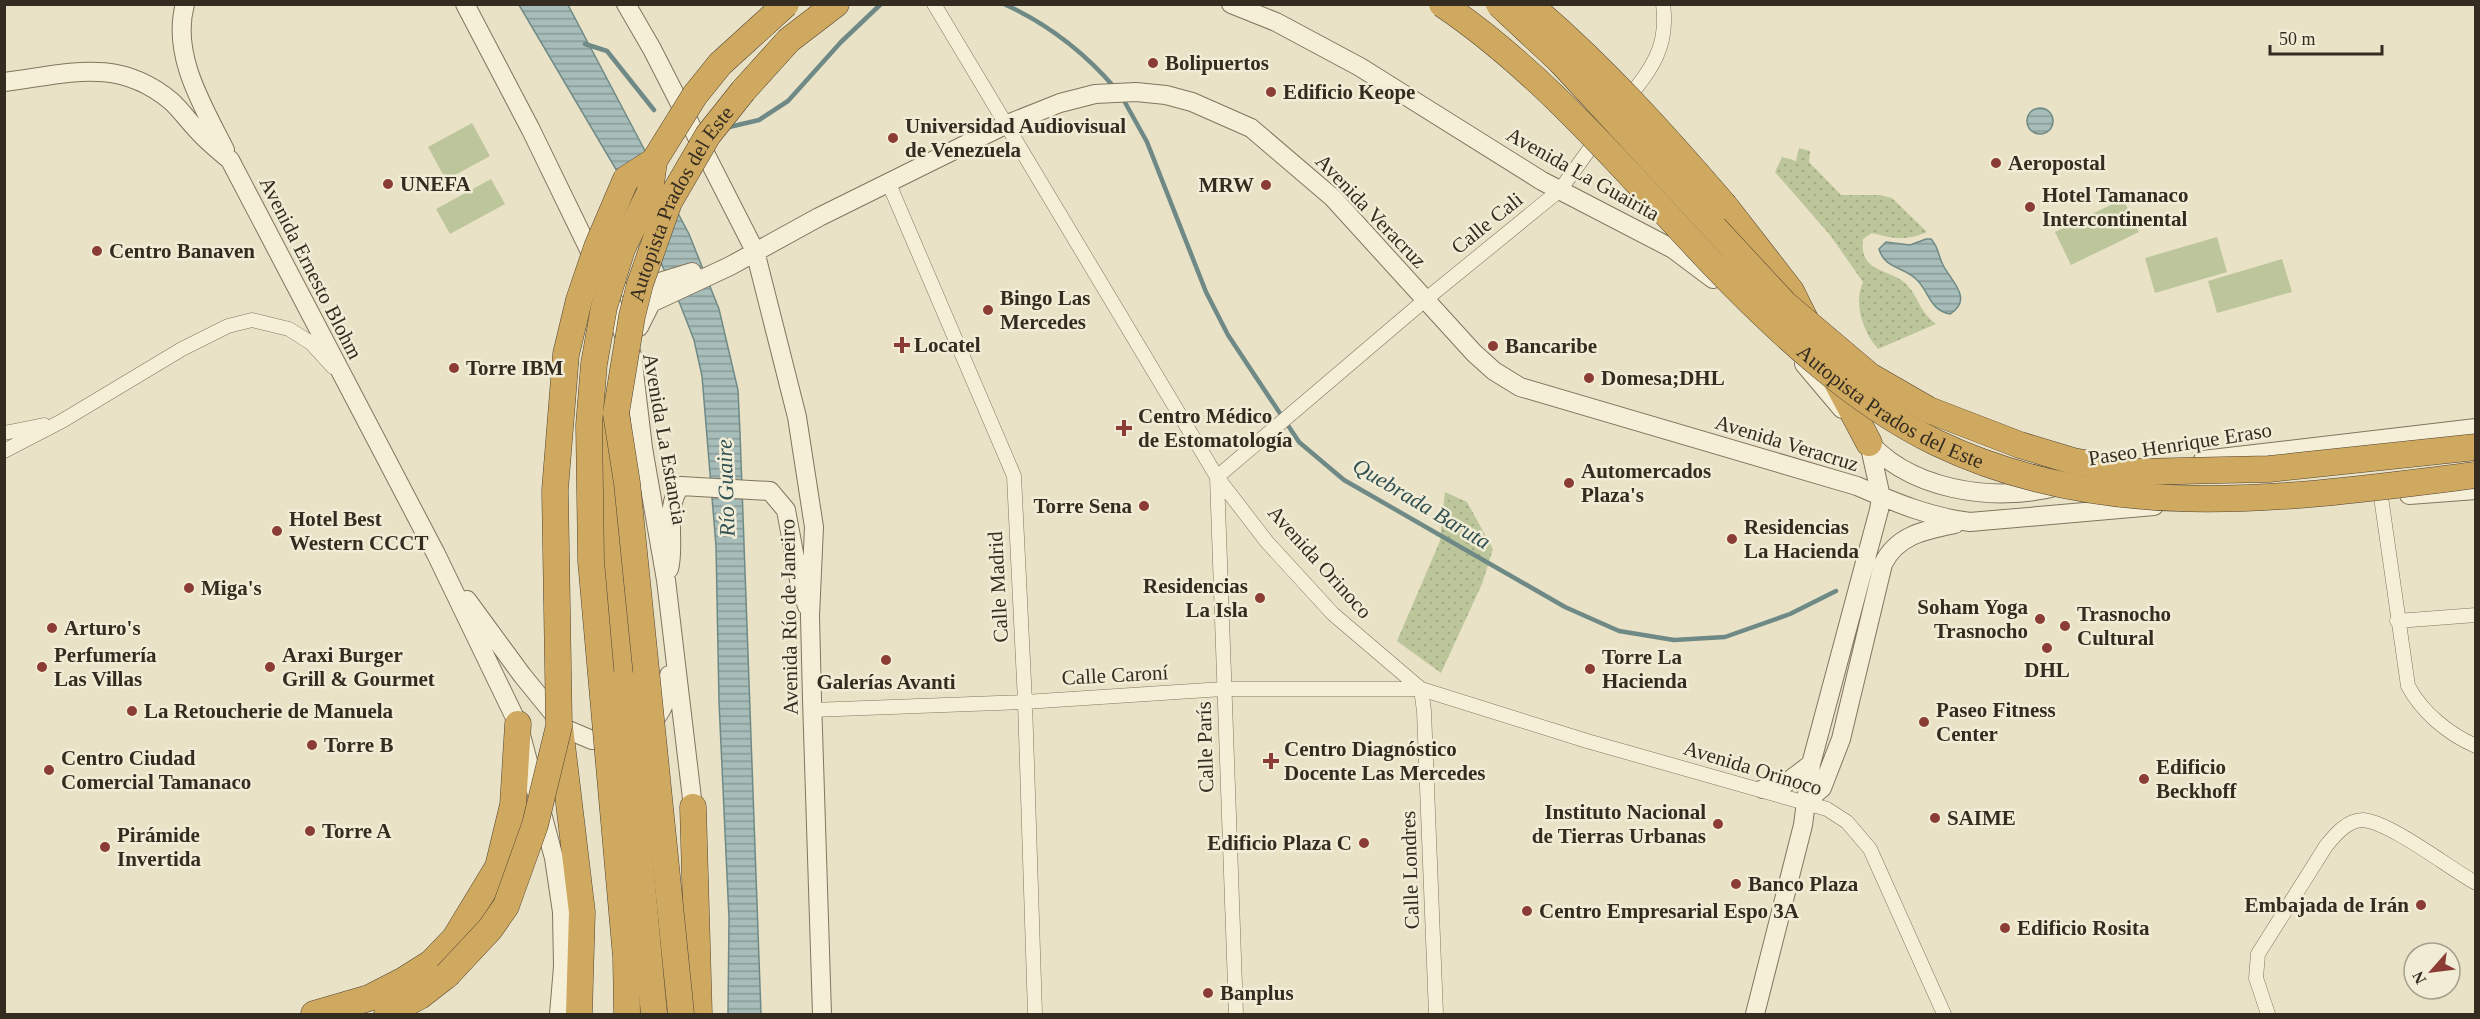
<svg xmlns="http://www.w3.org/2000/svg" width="2480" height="1019" font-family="Georgia,serif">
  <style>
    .grass { fill: url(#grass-dots) }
    .garden { fill: #bdc69b }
    .water { fill: url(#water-rules); stroke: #6f8a86; stroke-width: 1.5 }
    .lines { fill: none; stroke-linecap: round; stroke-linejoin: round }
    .stream { stroke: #6f8a86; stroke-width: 4.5 }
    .minor-casing { stroke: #82755e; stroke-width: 15 }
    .tertiary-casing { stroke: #82755e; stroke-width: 20 }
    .motorway-casing { stroke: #514331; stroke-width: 27 }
    .minor { stroke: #f5efd8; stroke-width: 14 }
    .tertiary { stroke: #f5efd8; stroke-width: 18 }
    .motorway { stroke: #cfa960; stroke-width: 26 }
    .motorway-bridge-casing { stroke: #514331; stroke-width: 27; stroke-linecap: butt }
    .motorway-bridge { stroke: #cfa960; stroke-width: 26 }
    .poi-dot { fill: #8b3c34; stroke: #f1ecd5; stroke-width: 2 }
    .labels { text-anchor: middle; stroke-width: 5; stroke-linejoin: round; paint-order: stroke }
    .poi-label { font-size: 21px; font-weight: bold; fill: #342c20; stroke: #f1ecd5; text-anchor: start }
    .street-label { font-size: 21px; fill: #342c20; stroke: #f1ecd5 }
    .water-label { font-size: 22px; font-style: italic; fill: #315152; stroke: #f1ecd5 }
  </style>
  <defs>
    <pattern id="grass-dots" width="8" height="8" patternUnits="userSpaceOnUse" patternTransform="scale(1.5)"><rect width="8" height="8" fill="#bdc69b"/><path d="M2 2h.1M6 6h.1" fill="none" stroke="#a3aa85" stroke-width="1.8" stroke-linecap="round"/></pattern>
    <pattern id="water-rules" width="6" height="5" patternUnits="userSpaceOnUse" patternTransform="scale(1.5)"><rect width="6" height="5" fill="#a7bdb9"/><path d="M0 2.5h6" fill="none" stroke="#899a96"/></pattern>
  </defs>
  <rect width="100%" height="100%" fill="#e9e2c6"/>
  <!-- grass -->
  <path class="grass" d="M1799,148L1810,151L1809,162L1841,195H1880L1892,198L1927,232C1907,241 1893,239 1872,233L1863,239C1859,273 1888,268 1905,283C1919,296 1917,309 1936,324L1878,349C1863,332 1853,303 1863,282L1830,235L1775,172L1782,157L1796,161Z
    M1445,492L1467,502L1493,549L1482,584L1441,673L1397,641L1440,541Z"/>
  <!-- garden -->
  <path class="garden" d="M472,123L490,156L446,180L428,147Z
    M491,179L505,204L450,234L436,209Z
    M2123,199L2139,232L2071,265L2055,232Z
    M2217,237L2227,272L2155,293L2145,258Z
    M2282,259L2292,292L2217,313L2208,281Z"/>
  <!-- water -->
  <path class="water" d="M519,5H568L689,234L719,309L738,390L740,433L761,1014H728L729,918L719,702L716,546L702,376L694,340L680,304L647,233L617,171Z
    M2027 121a13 13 0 1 1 26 0a13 13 0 1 1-26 0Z
    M1926,239H1931C1939,247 1938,256 1943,265C1951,281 1974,299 1950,314C1930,310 1930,294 1918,281C1905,266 1885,270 1879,249L1886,242L1910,245Z"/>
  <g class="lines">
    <!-- stream -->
    <path class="stream" d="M1004,4C1048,24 1084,52 1115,88
      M585,44L607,51L654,110
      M1122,97L1147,142L1206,292L1228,335L1299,442L1344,480L1565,607L1619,631L1674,640L1725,637L1790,614L1836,591
      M725,128L759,120L788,101L841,42L881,4"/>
    <defs>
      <path id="minor" d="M934,4L1217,477L1267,542L1333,614L1421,689L1587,741L1827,809L1847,822L1870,849L1944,1014
        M1625,102C1651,69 1669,48 1663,4
        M889,184L1014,476L1025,702L1035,1014
        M4,433L44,425
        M4,451L62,421L182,349L228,326L252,320L289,329L311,343L333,367
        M1217,477L1425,300L1560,190L1599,136
        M1217,477L1236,1014
        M2381,497L2408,686C2422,712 2448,734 2476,746
        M2397,621L2476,615
        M1421,689L1424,711L1436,1014
        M812,710L1025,702L1223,689H1421
        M2268,1014L2256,978L2258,954L2326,846C2335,835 2347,820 2363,820C2390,822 2449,868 2476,883"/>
      <path id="tertiary" d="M185,4C171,55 203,106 225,150
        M465,4L531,130L596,264
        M626,4L652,49L755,251L797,417L814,527L810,616L812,699L822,1014
        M1231,4L1276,22L1360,67L1542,181L1673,249L1713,279
        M4,82C68,74 117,56 171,101C181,110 189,122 199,132C208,142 219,151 230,160L436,554L518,724L554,858L562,912L563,967L559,1014
        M630,291L692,272
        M607,292L632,355L643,448L666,580L693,807L691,820
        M639,327L651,303L730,266L819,217L1005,125L1060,103L1095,94L1136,92L1166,95L1192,102L1251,128L1333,198L1474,353L1494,371L1520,387L1857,486C1894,502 1929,517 1970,522L2154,506
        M1804,364L1842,409
        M1863,435C1905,490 1994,504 2058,486
        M2203,460L2476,428
        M2409,495L2476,490
        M669,569C676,545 663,506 681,486L770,491L786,510L799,580L807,606
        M467,600L522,675L566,729L592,740H617
        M647,728C664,711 668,699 669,675
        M1763,789L1786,783L1811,764
        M1804,803L1822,788L1841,739L1883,564C1897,535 1925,530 1955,524
        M1755,1014L1803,825L1811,764L1879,510L1881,497L1869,443"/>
      <path id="motorway" d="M743,91L789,40L836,4
        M1725,206L1791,291L1807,323
        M1831,371L1869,443
        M614,421L607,484L623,681
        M560,728L582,912L579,1014
        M693,807L699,1014
        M314,1014L369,998L404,980L431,963L455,938L498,867L513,805L518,724
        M387,1014L420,996L447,975"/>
    </defs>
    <!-- minor casing -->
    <use href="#minor" class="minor-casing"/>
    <!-- tertiary casing -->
    <use href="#tertiary" class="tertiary-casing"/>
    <!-- motorway casing -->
    <use href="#motorway" class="motorway-casing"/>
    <!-- minor -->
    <use href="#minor" class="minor"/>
    <!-- tertiary -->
    <use href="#tertiary" class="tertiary"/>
    <!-- motorway -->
    <use href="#motorway" class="motorway"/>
    <defs>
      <g id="motorway-bridge">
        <path id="s1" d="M1442,4C1544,73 1626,172 1710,261C1773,327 1853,403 1937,443C2111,526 2292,498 2476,475"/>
        <path d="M1499,4L1560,61L1785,304L1870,376L1929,410L2020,445L2073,461L2135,472L2269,469L2476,447"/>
        <path d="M1529,4C1601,65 1664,135 1725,206"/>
        <path d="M623,681L654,1014"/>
        <path d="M447,975L490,929L506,906L535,825L559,726L555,490L566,354L579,300L597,247L626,179L654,161"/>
        <path d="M627,1014L626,957L591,561L589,425L594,364L604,307L622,249L650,192L654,161L695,95L720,64L786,4"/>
        <path id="s2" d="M681,1014L627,483L616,413L632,316L640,284L669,202L708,135L743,91"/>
      </g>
    </defs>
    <!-- motorway-bridge casing -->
    <use href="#motorway-bridge" class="motorway-bridge-casing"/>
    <!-- motorway-bridge -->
    <use href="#motorway-bridge" class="motorway-bridge"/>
  </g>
  <!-- markers -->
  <g class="poi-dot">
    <circle cx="1153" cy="63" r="6"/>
    <circle cx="1271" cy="92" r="6"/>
    <circle cx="893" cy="138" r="6"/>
    <circle cx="1996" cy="163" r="6"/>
    <circle cx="388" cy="184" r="6"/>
    <circle cx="1266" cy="185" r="6"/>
    <circle cx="2030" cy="207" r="6"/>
    <circle cx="97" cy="251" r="6"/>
    <circle cx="988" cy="310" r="6"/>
    <path d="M899 336h6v6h6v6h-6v6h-6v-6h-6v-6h6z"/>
    <circle cx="1493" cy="346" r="6"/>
    <circle cx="454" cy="368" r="6"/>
    <circle cx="1589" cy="378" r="6"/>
    <path d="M1121 419h6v6h6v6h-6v6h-6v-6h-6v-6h6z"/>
    <circle cx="1569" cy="483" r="6"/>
    <circle cx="1144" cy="506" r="6"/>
    <circle cx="277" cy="531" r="6"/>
    <circle cx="1732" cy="539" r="6"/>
    <circle cx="189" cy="588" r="6"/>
    <circle cx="1260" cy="598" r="6"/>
    <circle cx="2040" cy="619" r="6"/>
    <circle cx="2065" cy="626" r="6"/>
    <circle cx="52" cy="628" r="6"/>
    <circle cx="2047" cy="648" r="6"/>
    <circle cx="886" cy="660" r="6"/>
    <circle cx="42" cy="667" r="6"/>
    <circle cx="270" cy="667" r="6"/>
    <circle cx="1590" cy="669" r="6"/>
    <circle cx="132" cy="711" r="6"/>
    <circle cx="1924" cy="722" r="6"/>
    <circle cx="312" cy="745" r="6"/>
    <path d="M1268 752h6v6h6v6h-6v6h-6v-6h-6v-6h6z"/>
    <circle cx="49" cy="770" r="6"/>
    <circle cx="2144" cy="779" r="6"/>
    <circle cx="1935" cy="818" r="6"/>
    <circle cx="1718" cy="824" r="6"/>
    <circle cx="310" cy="831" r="6"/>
    <circle cx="1364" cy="843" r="6"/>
    <circle cx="105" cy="847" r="6"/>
    <circle cx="1736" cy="884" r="6"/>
    <circle cx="2421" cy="905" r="6"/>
    <circle cx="1527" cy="911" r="6"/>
    <circle cx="2005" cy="928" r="6"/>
    <circle cx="1208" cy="993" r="6"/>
  </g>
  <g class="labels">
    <!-- poi labels -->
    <g class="poi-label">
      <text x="1165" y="70">Bolipuertos</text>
      <text x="1283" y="99">Edificio Keope</text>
      <text x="905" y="133">Universidad Audiovisual<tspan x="905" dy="24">de Venezuela</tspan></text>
      <text x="2008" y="170">Aeropostal</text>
      <text x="400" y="191">UNEFA</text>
      <text x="1254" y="192" text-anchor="end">MRW</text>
      <text x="2042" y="202">Hotel Tamanaco<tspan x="2042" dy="24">Intercontinental</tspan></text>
      <text x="109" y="258">Centro Banaven</text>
      <text x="1000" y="305">Bingo Las<tspan x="1000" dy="24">Mercedes</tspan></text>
      <text x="914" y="352">Locatel</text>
      <text x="1505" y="353">Bancaribe</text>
      <text x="466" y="375">Torre IBM</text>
      <text x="1601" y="385">Domesa;DHL</text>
      <text x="1138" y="423">Centro Médico<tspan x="1138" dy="24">de Estomatología</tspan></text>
      <text x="1581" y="478">Automercados<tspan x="1581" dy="24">Plaza's</tspan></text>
      <text x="1132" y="513" text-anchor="end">Torre Sena</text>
      <text x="289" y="526">Hotel Best<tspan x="289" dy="24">Western CCCT</tspan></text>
      <text x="1744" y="534">Residencias<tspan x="1744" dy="24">La Hacienda</tspan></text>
      <text x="1248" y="593" text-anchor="end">Residencias<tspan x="1248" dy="24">La Isla</tspan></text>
      <text x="201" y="595">Miga's</text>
      <text x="2028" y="614" text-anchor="end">Soham Yoga<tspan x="2028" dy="24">Trasnocho</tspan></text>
      <text x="2077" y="621">Trasnocho<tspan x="2077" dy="24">Cultural</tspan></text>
      <text x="64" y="635">Arturo's</text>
      <text x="54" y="662">Perfumería<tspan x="54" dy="24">Las Villas</tspan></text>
      <text x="282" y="662">Araxi Burger<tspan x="282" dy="24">Grill &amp; Gourmet</tspan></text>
      <text x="1602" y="664">Torre La<tspan x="1602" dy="24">Hacienda</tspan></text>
      <text x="2047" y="677" text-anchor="middle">DHL</text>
      <text x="886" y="689" text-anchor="middle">Galerías Avanti</text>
      <text x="1936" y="717">Paseo Fitness<tspan x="1936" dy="24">Center</tspan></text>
      <text x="144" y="718">La Retoucherie de Manuela</text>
      <text x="324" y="752">Torre B</text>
      <text x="1284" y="756">Centro Diagnóstico<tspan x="1284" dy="24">Docente Las Mercedes</tspan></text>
      <text x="61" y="765">Centro Ciudad<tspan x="61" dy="24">Comercial Tamanaco</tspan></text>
      <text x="2156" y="774">Edificio<tspan x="2156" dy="24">Beckhoff</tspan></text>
      <text x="1706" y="819" text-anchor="end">Instituto Nacional<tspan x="1706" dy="24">de Tierras Urbanas</tspan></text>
      <text x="1947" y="825">SAIME</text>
      <text x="322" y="838">Torre A</text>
      <text x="117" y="842">Pirámide<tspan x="117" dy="24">Invertida</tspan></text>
      <text x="1352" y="850" text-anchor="end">Edificio Plaza C</text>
      <text x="1748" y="891">Banco Plaza</text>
      <text x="2409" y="912" text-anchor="end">Embajada de Irán</text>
      <text x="1539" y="918">Centro Empresarial Espo 3A</text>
      <text x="2017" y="935">Edificio Rosita</text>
      <text x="1220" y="1000">Banplus</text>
    </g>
    <!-- street labels -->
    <g class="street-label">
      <text transform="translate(1583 174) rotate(29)" y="7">Avenida La Guairita</text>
      <text dy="7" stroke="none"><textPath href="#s2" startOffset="826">Autopista Prados del Este</textPath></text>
      <text transform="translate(1371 211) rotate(46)" y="7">Avenida Veracruz</text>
      <text transform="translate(1487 223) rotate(-39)" y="7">Calle Cali</text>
      <text transform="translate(311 268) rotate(63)" y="7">Avenida Ernesto Blohm</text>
      <text dy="7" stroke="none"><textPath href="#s1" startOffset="606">Autopista Prados del Este</textPath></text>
      <text transform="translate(665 439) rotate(80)" y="7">Avenida La Estancia</text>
      <text transform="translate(1787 443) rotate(17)" y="7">Avenida Veracruz</text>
      <text transform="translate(2180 444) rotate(-9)" y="7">Paseo Henrique Eraso</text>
      <text transform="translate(1320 562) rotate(48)" y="7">Avenida Orinoco</text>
      <text transform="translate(998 587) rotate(-93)" y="7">Calle Madrid</text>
      <text transform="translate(789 617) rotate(-91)" y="7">Avenida Río de Janeiro</text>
      <text transform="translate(1115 675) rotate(-3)" y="7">Calle Caroní</text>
      <text transform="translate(1205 747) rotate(-92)" y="7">Calle París</text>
      <text transform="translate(1753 768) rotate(17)" y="7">Avenida Orinoco</text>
      <text transform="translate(1410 870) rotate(-92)" y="7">Calle Londres</text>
    </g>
    <!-- water labels -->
    <g class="water-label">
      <text transform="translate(725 488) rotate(-92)" y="8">Río Guaire</text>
      <text transform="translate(1422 503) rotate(31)" y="8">Quebrada Baruta</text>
    </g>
  </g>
  <!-- border -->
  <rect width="2480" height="1019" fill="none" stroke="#342c20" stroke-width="12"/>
  <!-- north arrow -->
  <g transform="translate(2432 971) rotate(242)"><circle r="28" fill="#f1ecd5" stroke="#a59f8d" stroke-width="1.5"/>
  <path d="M0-4.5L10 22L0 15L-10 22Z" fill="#8b3c34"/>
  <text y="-9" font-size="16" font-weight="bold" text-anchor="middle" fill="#342c20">N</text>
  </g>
  <!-- scale -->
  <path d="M2270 45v9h112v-9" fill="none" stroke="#342c20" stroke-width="3"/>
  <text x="2279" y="45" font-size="18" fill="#342c20" stroke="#f1ecd5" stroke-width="4.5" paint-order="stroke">50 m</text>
</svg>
